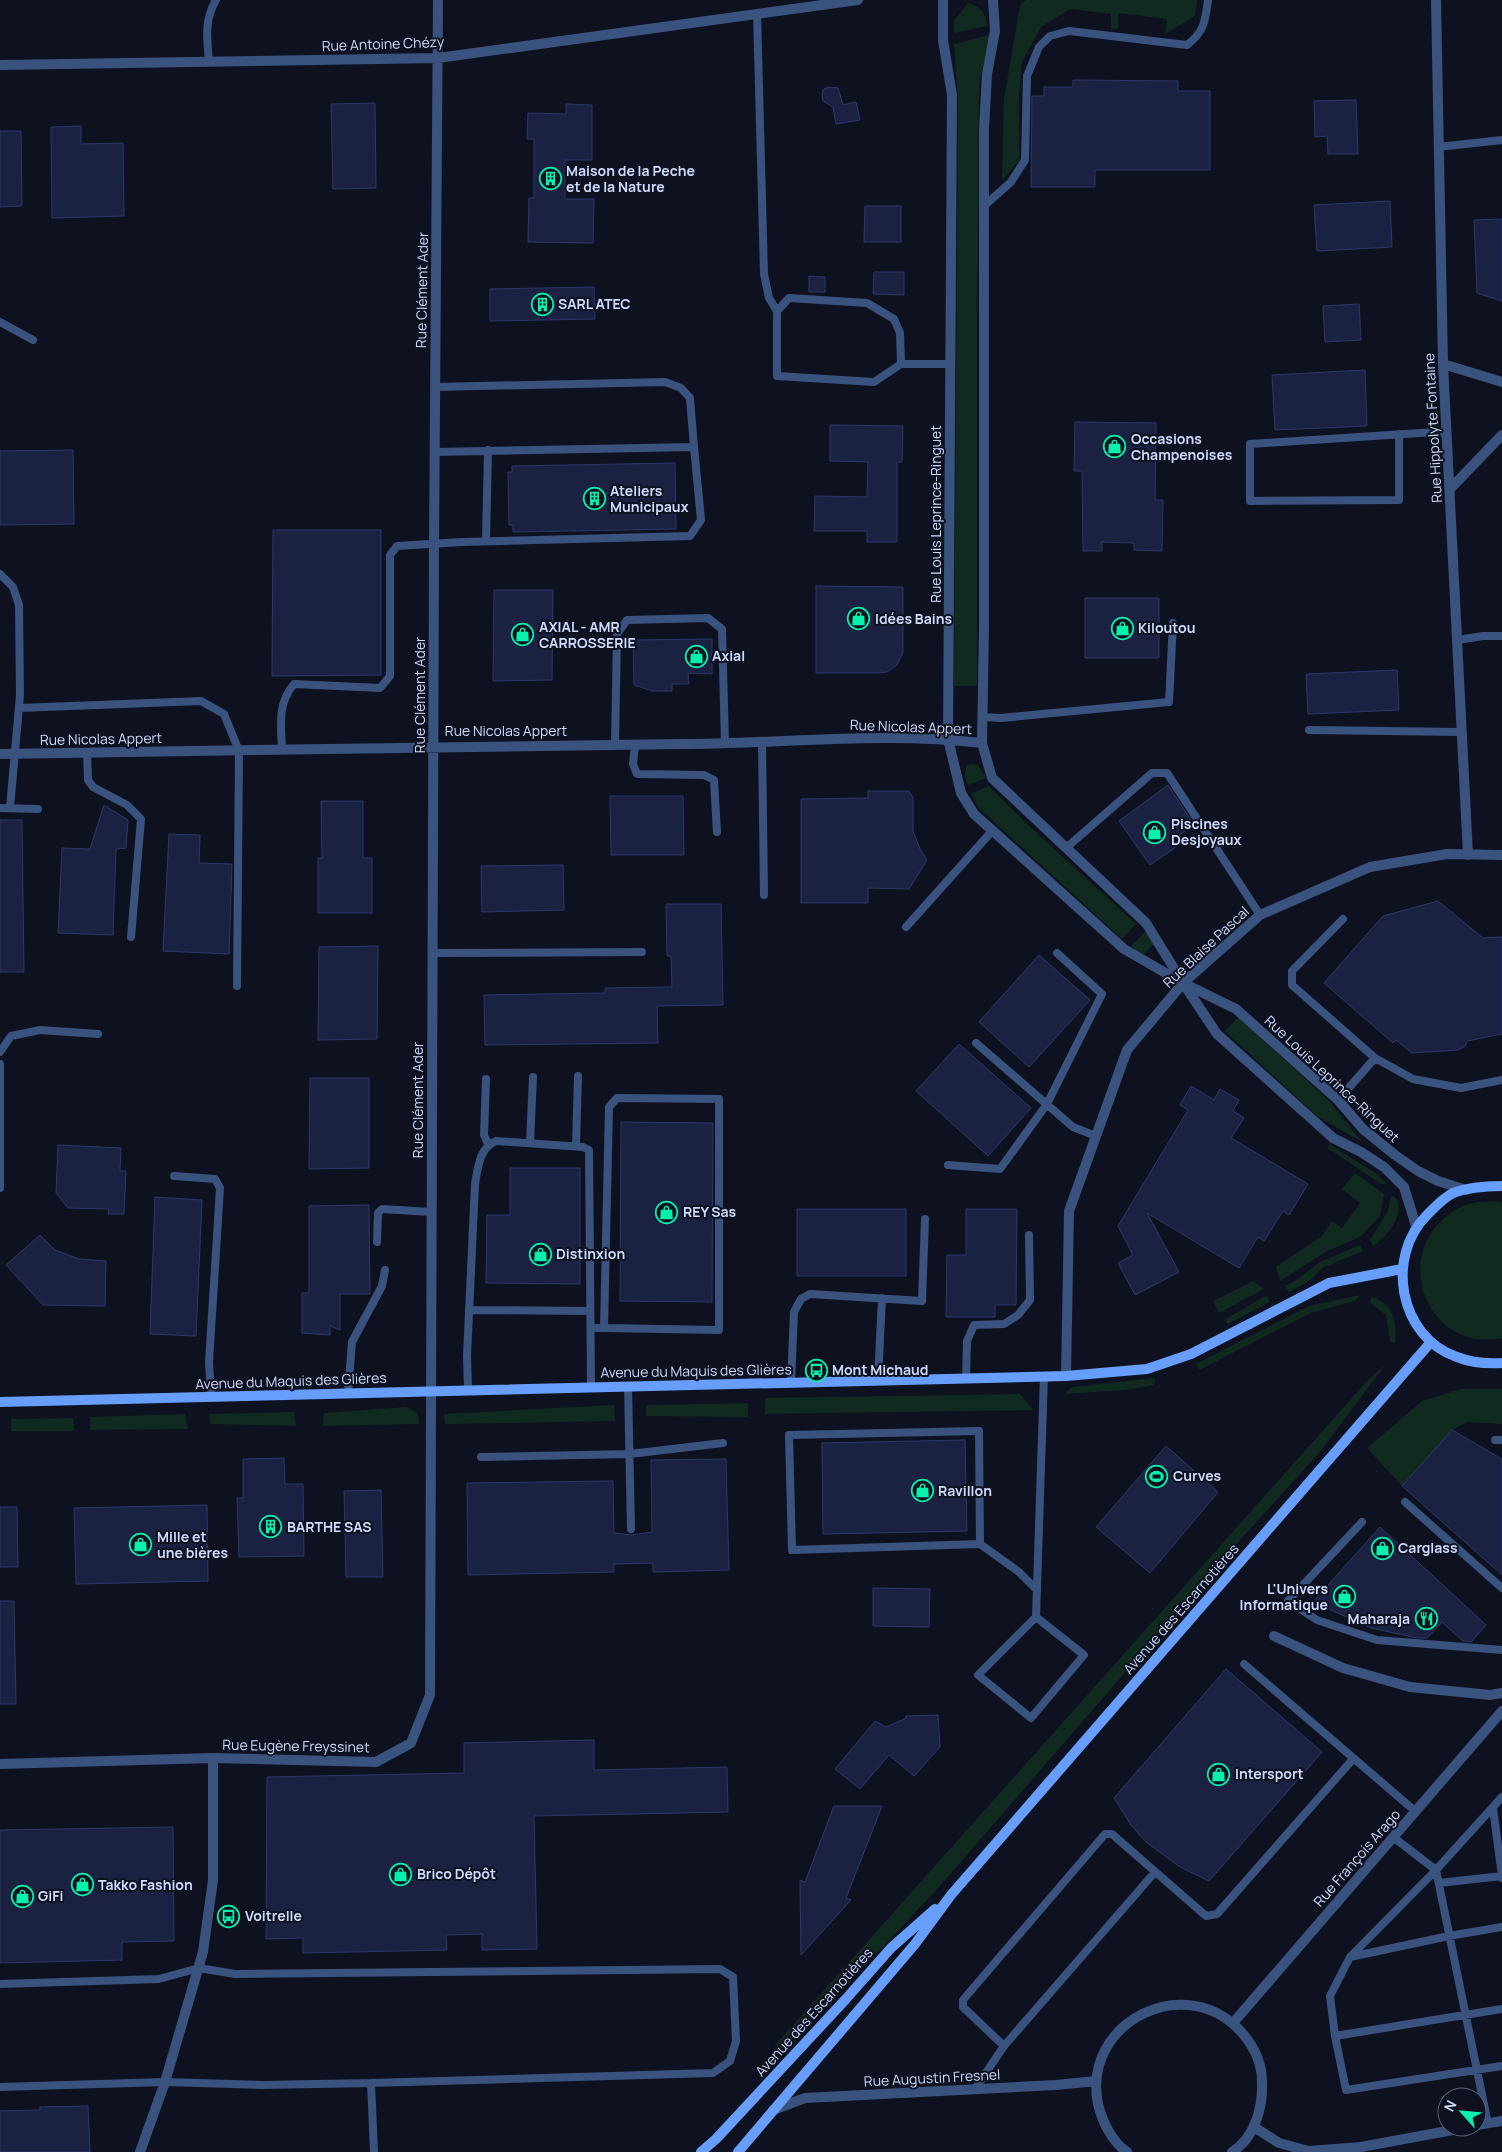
<svg xmlns="http://www.w3.org/2000/svg" width="1502" height="2152" font-family="Manrope,sans-serif">
  <style>
    .green { fill: #112a1f }
    .building { fill: #1a2141; stroke: #2d396c }
    .lines { fill: none; stroke-linecap: round; stroke-linejoin: round }
    .service { stroke: #3a527e; stroke-width: 8 }
    .minor { stroke: #3a527e; stroke-width: 10 }
    .secondary { stroke: #689efb; stroke-width: 10 }
    .labels { text-anchor: middle; stroke-width: 4; stroke-linejoin: round; paint-order: stroke }
    .street-label { font-size: 14px; fill: #cedbfe; stroke: #0e1220 }
    .poi-label { font-size: 14px; font-weight: bold; fill: #cedbfe; stroke: #0e1220; text-anchor: start }
  </style>
  <rect width="100%" height="100%" fill="#0e1220"/>
  <!-- green -->
  <path class="green" d="M1026,0H1197L1195,16L1165,34L1167,19L1118,13V29H1111V14L1070,9L1041,27L1022,62L1019,99V161L1002,181L1004,99L1020,5Z
    M968,3C981,6 985,13 988,26L954,33V21Z
    M990,35L979,84L977,336V686H954L958,100L954,44Z
    M972,764L978,765L986,778L968,785C964,777 964,773 967,765Z
    M989,786L1027,824L1136,924L1122,939L978,807L971,794Z
    M1145,932L1156,942L1142,956L1131,946Z
    M1238,1017L1330,1102L1362,1142L1318,1117L1225,1031Z
    M1329,1144L1377,1174L1387,1184H1381L1328,1148Z
    M1355,1173L1384,1194L1380,1216L1360,1237L1327,1251L1280,1281L1276,1267L1322,1236L1332,1221L1342,1228L1360,1203L1342,1189Z
    M1394,1196C1409,1211 1386,1238 1373,1246L1370,1240L1388,1211L1391,1197Z
    M1496,1201L1502,1203V1338C1433,1353 1392,1266 1443,1219C1451,1212 1462,1205 1473,1203C1480,1201 1489,1202 1496,1201Z
    M1360,1245L1363,1251L1322,1268L1309,1281L1289,1292L1285,1286L1298,1279L1320,1262Z
    M1253,1281L1264,1289L1219,1313L1213,1301Z
    M1268,1295L1269,1302L1228,1324L1224,1320Z
    M1360,1295L1355,1301L1311,1313L1199,1370L1196,1364L1309,1306Z
    M1371,1297C1394,1303 1397,1323 1395,1343L1390,1342L1386,1315L1370,1303Z
    M1385,1365L1319,1453L1240,1540L939,1887L783,2053L775,2046L777,2043L1369,1379Z
    M1155,1378L1154,1385L1125,1390L1064,1394L1072,1387Z
    M1461,1389H1502V1424L1467,1422L1452,1430L1402,1486L1367,1448L1422,1401Z
    M1020,1394L1033,1410L765,1414V1398Z
    M748,1403V1417L646,1416V1405Z
    M614,1405L615,1421L445,1424L444,1414Z
    M406,1407L417,1413L420,1424L323,1426L324,1413Z
    M294,1412L296,1426L211,1424L209,1414Z
    M185,1414L188,1429L90,1430V1417Z
    M73,1418L74,1431H11V1419Z"/>
  <!-- building -->
  <path class="building" d="M1073,80L1178,81V91H1210V170H1095V187H1031L1032,96H1044V87H1073Z
    M828,87L838,88L843,105L856,102L860,120L836,124L833,107L823,101L822,96L823,90Z
    M1356,100L1358,154H1328L1327,136L1315,137L1314,101Z
    M375,103L376,188L333,189L331,104Z
    M566,104L592,105V160H565V199H594L593,243L528,242L529,198H534V139H527L528,113L566,114Z
    M81,126V144L123,143L124,216L52,218L51,127Z
    M0,131H21L22,206L0,207Z
    M1390,201L1392,247L1317,251L1314,205Z
    M865,206H901V242H864Z
    M1502,219V301L1477,293L1474,220Z
    M874,272H904V295L873,294Z
    M809,276L825,277V292H809Z
    M594,287L595,319L490,321V289Z
    M1359,304L1361,340L1325,342L1323,306Z
    M1365,370L1367,426L1275,430L1272,375Z
    M1075,422L1156,423L1155,500H1163L1162,551L1134,550V543L1102,542V551H1083L1082,471H1074Z
    M830,425L903,426L902,462H897V542H867V531H814L815,496L867,497L868,462L830,461Z
    M73,450L74,524L0,525V451Z
    M675,463L676,529L513,532V525H509L508,472H512V466Z
    M273,530H381V675L272,676Z
    M816,586L903,587V652L897,665L887,672L879,673H816Z
    M494,590H553L552,680L493,681Z
    M1085,598H1159V658H1085Z
    M712,639V674L688,673L689,684H672V691H653L634,685L633,640Z
    M1397,670L1399,710L1308,714L1306,674Z
    M1168,785L1194,825L1172,840L1176,847L1150,865L1119,821Z
    M868,791H909L913,798V831L920,849L927,860L909,889L868,888V903H801V799L868,798Z
    M610,796H683L684,855H611Z
    M321,801H363V858H372V913H318V858H322Z
    M104,805L128,820L126,848L116,849L113,935L58,933L62,848L90,849Z
    M0,820H22L24,972H0Z
    M169,834L200,835L199,863L232,864L229,954L163,951Z
    M563,865L564,910L482,912L481,866Z
    M1438,901L1483,938L1502,937V1034L1467,1041L1465,1046L1458,1050L1412,1053L1396,1040L1393,1043L1324,983L1383,916Z
    M666,904H721L723,1005L657,1006L658,1043L485,1045L484,995L605,993V988L672,987L671,956H667Z
    M378,946L377,1039L318,1040L319,947Z
    M1039,955L1090,1000L1029,1067L979,1022Z
    M959,1044L1031,1108L988,1156L916,1091Z
    M310,1078H369V1168L309,1169Z
    M1191,1086L1214,1100L1220,1089L1239,1100L1233,1111L1244,1118L1231,1138L1308,1184L1289,1215L1283,1211L1264,1241L1258,1237L1239,1268L1147,1213L1179,1272L1135,1295L1118,1263L1133,1255L1118,1226L1188,1110L1180,1105Z
    M621,1122L713,1123L712,1302L620,1301Z
    M58,1145L121,1148L120,1171H126L124,1214H108L109,1209L68,1208L56,1193Z
    M510,1168H580V1284L486,1283L487,1215H510Z
    M155,1197L202,1200L196,1336L150,1334Z
    M369,1205L370,1294H340V1330L330,1326V1335L302,1333V1293H309V1206Z
    M797,1209H906V1276H797Z
    M966,1209H1017L1016,1305H995V1317H946L947,1255H966Z
    M40,1235L55,1250L79,1259L106,1261L105,1306L43,1305L6,1265Z
    M1452,1430L1502,1459V1575L1402,1486Z
    M965,1440L967,1531L823,1534L822,1443Z
    M1166,1446L1218,1492L1150,1573L1096,1527Z
    M284,1458L285,1484H303L304,1556L239,1557L237,1498H243V1459Z
    M726,1459L729,1570L653,1572V1563L614,1564V1572L468,1575L467,1483L613,1481L614,1533L632,1535L652,1532L651,1460Z
    M381,1490L383,1577H346L344,1491Z
    M207,1505L208,1581L76,1584L74,1508Z
    M0,1507H17L18,1567H0Z
    M1380,1527L1486,1625L1471,1642L1463,1641L1442,1622L1427,1638H1417L1371,1628L1313,1602Z
    M873,1588L930,1589L929,1627L873,1626Z
    M0,1601H14L16,1704H0Z
    M1226,1669L1322,1752L1209,1881L1180,1867L1146,1842L1131,1825L1114,1798Z
    M938,1715L940,1747L914,1776L889,1755L860,1789L835,1769L875,1721L886,1727L905,1719L906,1716Z
    M594,1740V1770L727,1767L728,1812L534,1816L537,1949L482,1950V1934L446,1935L447,1950L303,1953V1938L266,1939L267,1777L464,1773V1743Z
    M834,1806H882L846,1898L851,1900L801,1955L800,1880L805,1882Z
    M173,1827L174,1941L122,1942V1960L0,1963V1830Z
    M88,2106L90,2152H0V2111L40,2110V2107Z"/>
  <g class="lines">
    <!-- service -->
    <path class="service" d="M757,13L764,274L769,298L777,311
      M209,61C207,39 204,20 216,0
      M1438,147L1502,140
      M984,206L1011,182L1025,160L1027,76L1039,47L1050,36L1069,31L1187,45C1205,31 1205,21 1208,0
      M0,322L33,340
      M901,364L900,333L894,319L867,303L789,298L777,311V376L874,382L901,364H951
      M435,387L665,382L681,388L690,398L694,447
      M1399,434V500L1250,501V444L1420,433L1447,432
      M486,541L488,450
      M0,574L13,587L19,605L20,695L10,808
      M1457,640L1483,636H1502
      M19,708L201,701L224,714L239,751L237,986
      M982,717L1001,718L1169,702L1173,623
      M1309,730L1462,732
      M762,742L764,895
      M615,744L617,634L627,620L708,618L722,629L725,744
      M635,745L633,764L637,774L704,775L714,780L717,832
      M282,750C281,726 277,704 294,684L380,688L390,676V555L397,546L462,542L690,536L701,520L694,447L434,452
      M87,753L88,780L93,787L127,805L141,819L131,937
      M0,808L38,809
      M1066,848L1152,773H1167L1260,915
      M906,927L993,830
      M432,953L642,952
      M976,1043L1073,1127L1096,1136
      M0,1052L11,1036L40,1030L98,1034
      M1375,1058L1413,1079L1461,1088L1502,1080
      M0,1064V1188
      M486,1079L484,1135L488,1144
      M1338,1100L1375,1058L1292,985V971L1343,919
      M530,1143L533,1077
      M576,1146L578,1076
      M948,1165L1000,1169L1047,1104L1102,994L1057,953
      M174,1176L215,1179L220,1188L209,1362L211,1397
      M377,1242L378,1213L382,1209L431,1212
      M469,1310L590,1311
      M591,1328H604L719,1330V1099L617,1098L609,1107L604,1328
      M966,1378L967,1341L974,1325L1004,1324L1018,1315L1030,1300L1029,1235
      M878,1380L882,1298
      M791,1382L794,1312L801,1299L810,1294L922,1301L925,1219
      M628,1386L631,1529
      M468,1390L467,1356L475,1184C478,1168 479,1148 496,1141L583,1147L589,1150L591,1387
      M348,1393L352,1342L382,1286L385,1270
      M1495,1440H1502
      M481,1457L630,1454L723,1443
      M1405,1502L1502,1588
      M1362,1522L1288,1601L1317,1620L1377,1640L1502,1650
      M980,1544L792,1550L789,1435L979,1431L980,1544L1019,1572L1037,1590
      M1036,1617L978,1675L1031,1718L1084,1655L1036,1617L1044,1376
      M1244,1664L1415,1811
      M1493,1808L1502,1876
      M1393,1837L1436,1870L1488,2124
      M1155,1872L1004,2046L963,2007V2000L1105,1834H1112L1206,1916L1217,1914L1353,1759
      M1439,1883L1502,1876V1878
      M1502,1927L1449,1936L1350,1957L1330,1996L1335,2036L1346,2090L1502,2066
      M1350,1957L1436,1870L1502,1797
      M0,1984L159,1979L199,1968L235,1974L720,1969L733,1977L736,2041L730,2061L713,2073L371,2083L374,2152
      M1335,2036L1502,2009
      M0,2087L165,2082L261,2085L371,2083
      M975,2089L1004,2046"/>
    <!-- minor -->
    <path class="minor" d="M943,0V40L952,95L948,739L961,793L974,814L1124,949L1183,983L1217,1034L1333,1138L1361,1152L1384,1167L1404,1187L1416,1226
      M993,0L995,31L987,74L984,129V626L982,743L992,778L1146,923L1183,983L1236,1009L1338,1100L1363,1129L1395,1155L1418,1171L1438,1181L1466,1190
      M1436,0L1443,364L1468,855
      M0,65L438,58L858,0
      M1443,364L1502,382
      M1450,489L1502,435
      M0,754C227,751 454,746 681,744C781,744 882,731 982,743
      M1066,1376L1069,1211L1127,1050L1183,983L1260,915L1370,867L1447,854L1502,855
      M1274,1636L1343,1668L1410,1687L1490,1695L1502,1693
      M0,1764L213,1758L376,1762L411,1743L430,1695L434,544L438,0
      M1233,2023L1502,1711
      M773,2110L805,2098L1056,2085L1096,2081
      M1477,2125L1502,2121
      M1254,2127L1279,2143L1309,2151L1361,2147L1469,2127
      M140,2152L165,2082L203,1952L213,1880V1758
      M1127,2152C1112,2142 1102,2121 1098,2104C1081,2021 1188,1969 1243,2034C1254,2047 1262,2064 1262,2082C1263,2107 1255,2138 1232,2152"/>
    <!-- secondary -->
    <path class="secondary" d="M1502,1186C1485,1186 1469,1187 1453,1193C1443,1198 1435,1207 1427,1215C1385,1257 1399,1337 1457,1357C1472,1363 1486,1364 1502,1363
      M0,1402L1066,1376L1147,1369L1191,1354L1329,1283L1402,1269
      M701,2152L716,2139L845,2000L891,1948L935,1909
      M738,2152L915,1944L951,1895L1431,1342"/>
  </g>
  <!-- icons -->
  <defs>
    <symbol id="building-ring" viewBox="-11 -11 22 22"><circle r="9.5" fill="#0e1220" stroke="#07f1ac" stroke-width="1.5"/><path d="M-4-6H4V6H1V3H-1V6H-4ZM-2.5-4.3h1.7v1.8h-1.7ZM.8-4.3h1.7v1.8H.8ZM-2.5-1h1.7V.8h-1.7ZM.8-1h1.7V.8H.8Z" fill="#07f1ac"/></symbol>
    <symbol id="shop-ring" viewBox="-11 -11 22 22"><circle r="9.5" fill="#0e1220" stroke="#07f1ac" stroke-width="1.5"/><path d="M-5-2.5h2.3a2.7 3.5 0 0 1 5.4 0H5L5.5 6h-11ZM-1.5-2.5h3a1.5 2.3 0 0 0-3 0Z" fill="#07f1ac"/></symbol>
    <symbol id="bus-ring" viewBox="-11 -11 22 22"><circle r="9.5" fill="#0e1220" stroke="#07f1ac" stroke-width="1.5"/><path d="M-5-6H5V4H4V6H2V4H-2V6H-4V4H-5ZM-3.5-4V0h7V-4ZM-3.5 1.2v1.5H-2V1.2ZM2 1.2v1.5H3.5V1.2Z" fill="#07f1ac"/></symbol>
    <symbol id="stadium-ring" viewBox="-11 -11 22 22"><circle r="9.5" fill="#0e1220" stroke="#07f1ac" stroke-width="1.5"/><path d="M0-5a6.5 5 0 1 0 0 10a6.5 5 0 1 0 0-10ZM-3.5-1.8h7v3.6h-7Z" fill="#07f1ac"/></symbol>
    <symbol id="restaurant-ring" viewBox="-11 -11 22 22"><circle r="9.5" fill="#0e1220" stroke="#07f1ac" stroke-width="1.5"/><path d="M-5-6h1v4h1v-4h1v4h1v-4h1v5L-1.5 .5V6h-2V.5L-5-1ZM5-6V6H3V1.5H1.5Q1.5-4 5-6Z" fill="#07f1ac"/></symbol>
  </defs>
  <g fill-rule="evenodd">
    <use href="#building-ring" x="538" y="166" width="25" height="25"/>
    <use href="#building-ring" x="530" y="292" width="25" height="25"/>
    <use href="#shop-ring" x="1102" y="434" width="25" height="25"/>
    <use href="#building-ring" x="582" y="486" width="25" height="25"/>
    <use href="#shop-ring" x="846" y="606" width="25" height="25"/>
    <use href="#shop-ring" x="1110" y="616" width="25" height="25"/>
    <use href="#shop-ring" x="510" y="622" width="25" height="25"/>
    <use href="#shop-ring" x="684" y="644" width="25" height="25"/>
    <use href="#shop-ring" x="1142" y="820" width="25" height="25"/>
    <use href="#shop-ring" x="654" y="1200" width="25" height="25"/>
    <use href="#shop-ring" x="528" y="1242" width="25" height="25"/>
    <use href="#bus-ring" x="804" y="1358" width="25" height="25"/>
    <use href="#stadium-ring" x="1144" y="1464" width="25" height="25"/>
    <use href="#shop-ring" x="910" y="1478" width="25" height="25"/>
    <use href="#building-ring" x="258" y="1514" width="25" height="25"/>
    <use href="#shop-ring" x="128" y="1532" width="25" height="25"/>
    <use href="#shop-ring" x="1370" y="1536" width="25" height="25"/>
    <use href="#shop-ring" x="1332" y="1584" width="25" height="25"/>
    <use href="#restaurant-ring" x="1414" y="1606" width="25" height="25"/>
    <use href="#shop-ring" x="1206" y="1762" width="25" height="25"/>
    <use href="#shop-ring" x="388" y="1862" width="25" height="25"/>
    <use href="#shop-ring" x="70" y="1872" width="25" height="25"/>
    <use href="#shop-ring" x="10" y="1884" width="25" height="25"/>
    <use href="#bus-ring" x="216" y="1904" width="25" height="25"/>
  </g>
  <g class="labels">
    <!-- street labels -->
    <g class="street-label">
      <text transform="translate(383 44) rotate(-2)" y="5">Rue Antoine Chézy</text>
      <text transform="translate(422 290) rotate(-89)" y="5">Rue Clément Ader</text>
      <text transform="translate(1433 428) rotate(-93)" y="5">Rue Hippolyte Fontaine</text>
      <text transform="translate(936 514) rotate(-90)" y="5">Rue Louis Leprince-Ringuet</text>
      <text transform="translate(420 695) rotate(-90)" y="5">Rue Clément Ader</text>
      <text transform="translate(911 727) rotate(2)" y="5">Rue Nicolas Appert</text>
      <text x="506" y="736">Rue Nicolas Appert</text>
      <text transform="translate(101 739) rotate(-1)" y="5">Rue Nicolas Appert</text>
      <text transform="translate(1206 947) rotate(-43)" y="5">Rue Blaise Pascal</text>
      <text transform="translate(1332 1079) rotate(43)" y="5">Rue Louis Leprince-Ringuet</text>
      <text transform="translate(418 1100) rotate(-90)" y="5">Rue Clément Ader</text>
      <text transform="translate(696 1371) rotate(-1)" y="5">Avenue du Maquis des Glières</text>
      <text transform="translate(291 1381) rotate(-2)" y="5">Avenue du Maquis des Glières</text>
      <text transform="translate(1181 1609) rotate(-49)" y="5">Avenue des Escarnotières</text>
      <text transform="translate(296 1746) rotate(1)" y="5">Rue Eugène Freyssinet</text>
      <text transform="translate(1357 1858) rotate(-49)" y="5">Rue François Arago</text>
      <text transform="translate(814 2012) rotate(-48)" y="5">Avenue des Escarnotières</text>
      <text transform="translate(932 2078) rotate(-3)" y="5">Rue Augustin Fresnel</text>
    </g>
    <!-- poi labels -->
    <g class="poi-label">
      <text x="566" y="176">Maison de la Peche<tspan x="566" dy="16">et de la Nature</tspan></text>
      <text x="558" y="309">SARL ATEC</text>
      <text x="1131" y="444">Occasions<tspan x="1131" dy="16">Champenoises</tspan></text>
      <text x="610" y="496">Ateliers<tspan x="610" dy="16">Municipaux</tspan></text>
      <text x="875" y="624">Idées Bains</text>
      <text x="539" y="632">AXIAL - AMR<tspan x="539" dy="16">CARROSSERIE</tspan></text>
      <text x="1138" y="633">Kiloutou</text>
      <text x="712" y="661">Axial</text>
      <text x="1171" y="829">Piscines<tspan x="1171" dy="16">Desjoyaux</tspan></text>
      <text x="683" y="1217">REY Sas</text>
      <text x="556" y="1259">Distinxion</text>
      <text x="832" y="1375">Mont Michaud</text>
      <text x="1173" y="1481">Curves</text>
      <text x="938" y="1496">Ravillon</text>
      <text x="287" y="1532">BARTHE SAS</text>
      <text x="157" y="1542">Mille et<tspan x="157" dy="16">une bières</tspan></text>
      <text x="1398" y="1553">Carglass</text>
      <text x="1328" y="1594" text-anchor="end">L'Univers<tspan x="1328" dy="16">Informatique</tspan></text>
      <text x="1410" y="1624" text-anchor="end">Maharaja</text>
      <text x="1235" y="1779">Intersport</text>
      <text x="417" y="1879">Brico Dépôt</text>
      <text x="98" y="1890">Takko Fashion</text>
      <text x="38" y="1901">GiFi</text>
      <text x="245" y="1921">Voitrelle</text>
    </g>
  </g>
  <!-- north arrow -->
  <g transform="translate(1462 2112) rotate(297)"><circle r="24" fill="#0e1220" stroke="#5b6279"/>
  <path d="M0-4L9 19L0 12L-9 19Z" fill="#07f1ac"/>
  <text y="-8" font-size="14" font-weight="bold" text-anchor="middle" fill="#cedbfe">N</text>
  </g>
</svg>
